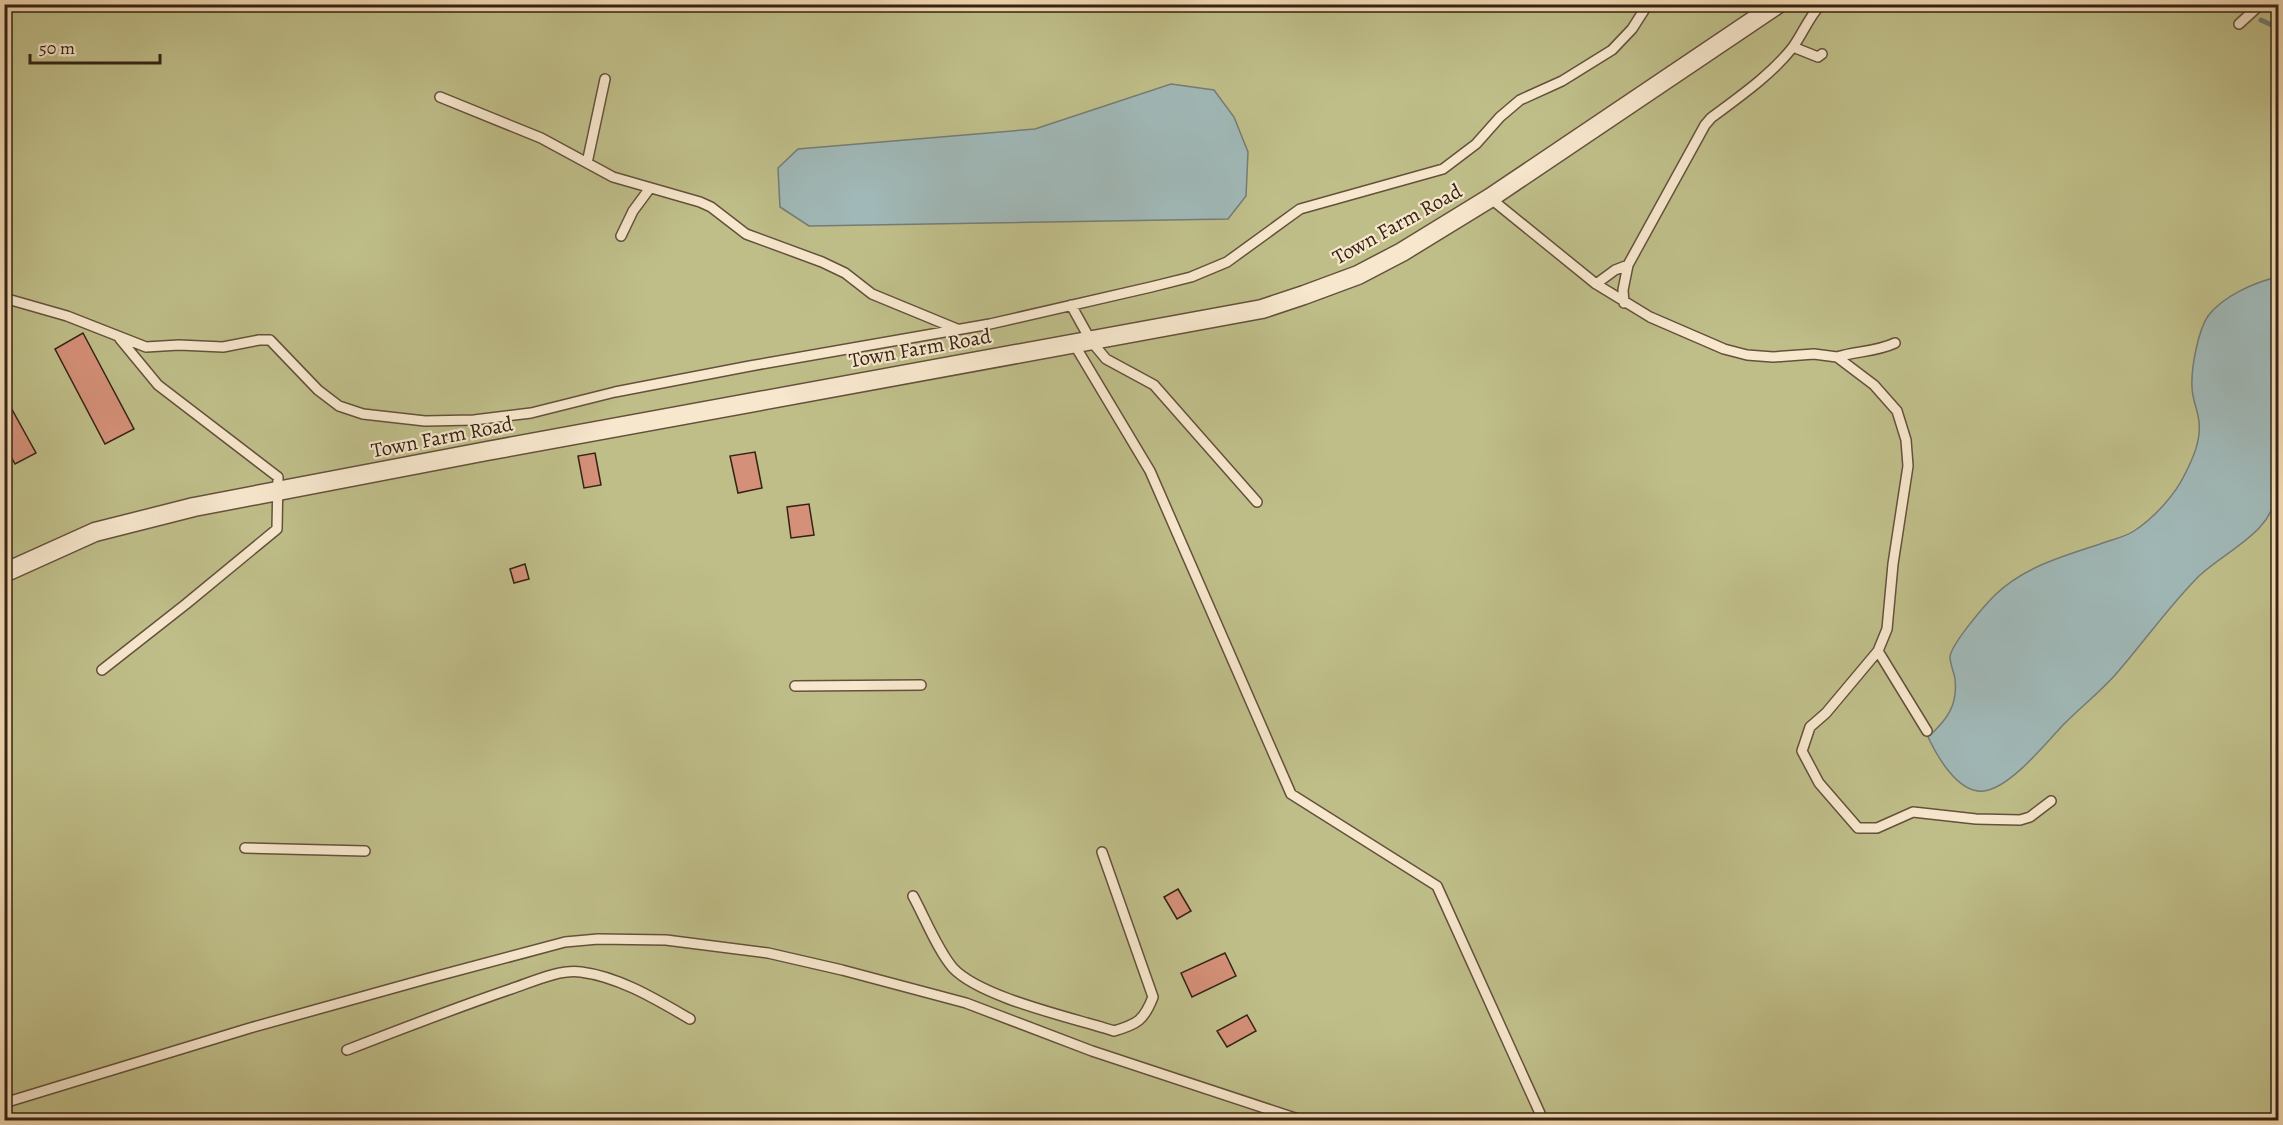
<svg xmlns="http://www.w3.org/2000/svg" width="2283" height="1125" font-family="Alegreya,serif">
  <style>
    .green { fill: #bfbe89; stroke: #7a704f; stroke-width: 1.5 }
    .water { fill: #a0b8b7; stroke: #757c76; stroke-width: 1.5 }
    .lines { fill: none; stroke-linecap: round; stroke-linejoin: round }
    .stream { stroke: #757c76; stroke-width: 5 }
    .building { fill: #d49078; stroke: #342315; stroke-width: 1.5 }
    .lane-casing { stroke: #64513c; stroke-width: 12 }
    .street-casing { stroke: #64513c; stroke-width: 21 }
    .lane { stroke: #f7e7cd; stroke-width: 9 }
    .street { stroke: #f7e7cd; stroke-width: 18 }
    .labels { text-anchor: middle; stroke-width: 4.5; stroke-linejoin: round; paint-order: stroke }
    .street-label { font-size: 21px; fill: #342315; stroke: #f7e7cd }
  </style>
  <rect width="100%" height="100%" fill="#f3dab2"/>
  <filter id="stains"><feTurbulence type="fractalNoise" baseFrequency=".00333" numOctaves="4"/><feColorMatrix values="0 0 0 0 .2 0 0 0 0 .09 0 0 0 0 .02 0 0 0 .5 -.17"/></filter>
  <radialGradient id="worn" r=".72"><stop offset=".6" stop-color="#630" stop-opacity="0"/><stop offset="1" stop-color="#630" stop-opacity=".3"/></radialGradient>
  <!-- green -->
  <path class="green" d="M5,5H2278V1120H5Z"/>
  <!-- water -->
  <path class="water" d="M1171,84L1214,90L1234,117L1248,152L1246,196L1228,219L809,226L780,207L778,168L798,149L1035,129Z
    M2278,277V492C2274,506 2270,516 2260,527C2244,545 2217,559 2199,576C2169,606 2144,642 2116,674C2100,692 2081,707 2064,724C2046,743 2010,788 1984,791C1958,794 1937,756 1928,737C1947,720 1958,705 1955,679C1954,672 1950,664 1950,657C1951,644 1985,605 1995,595C2024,567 2063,556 2100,544C2111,540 2125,537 2134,531C2154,518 2175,495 2185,474C2193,458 2201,441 2199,422C2198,410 2192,399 2192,387C2191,368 2198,331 2208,316C2223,296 2255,282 2278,277Z"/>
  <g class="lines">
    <!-- stream -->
    <path class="stream" d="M2244,4L2245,5
      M2261,20L2278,28"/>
  </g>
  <!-- building -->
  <path class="building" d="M83,333L134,429L105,444L55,349Z
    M4,395L36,453L15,464L4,444Z
    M755,452L762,488L738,493L730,456Z
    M595,453L601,485L584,488L578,456Z
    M809,504L814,535L791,538L787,507Z
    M525,564L529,579L514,583L510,569Z
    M1178,889L1191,911L1177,919L1164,897Z
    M1225,953L1236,976L1192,997L1181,973Z
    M1247,1015L1256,1031L1227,1047L1217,1031Z"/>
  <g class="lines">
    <defs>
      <path id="lane" d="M2239,24L2261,4
        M1793,47L1818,57L1822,54
        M440,97L541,138L613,177L700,202L711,207L746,234L822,262L845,273L872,294L957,329
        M587,163L605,79
        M1490,198L1596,284L1650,317L1724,349L1747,355L1773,357L1814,354L1837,357L1874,385L1897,411L1906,440L1908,466L1893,564L1887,629L1878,651
        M621,236L633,211L650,188
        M1628,265L1705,125L1711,118C1739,97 1771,75 1793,47C1803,33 1809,17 1821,4
        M1596,284L1615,270L1628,265L1623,290L1624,303
        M4,298L67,316L146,347L179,345L223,347L259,340H270L318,390L339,406L363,414L425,421L474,420L531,413L615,392L750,366L990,324L1151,287L1191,277L1227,262L1300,209L1443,169L1476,144L1500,117L1520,100L1562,81L1612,50L1632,29L1648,4
        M1071,305L1091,341L1106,359L1154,385L1257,502
        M1074,344L1150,471L1291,794L1437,886L1543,1120
        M1837,357C1856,351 1876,352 1895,343
        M102,670L186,604L277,529L278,477L158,385L120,339
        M795,686L921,685
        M1927,731L1878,651L1826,713L1810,727L1802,751L1819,783L1858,828H1877L1913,812L1976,819L2020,820L2030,817L2051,801
        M245,848L365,851
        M913,896C924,916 938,951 953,968C981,998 1074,1018 1114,1031C1138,1024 1144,1020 1153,997L1102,852
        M347,1050C401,1029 455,1008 511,989C532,982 559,969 581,972C620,977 657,1000 690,1019
        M4,1103L250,1028L426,979L565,942L598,939L666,940L768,953L842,970L966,1003L1092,1051L1301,1120"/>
      <path id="street" d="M4,573L95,532L194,507L487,451L1262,309L1304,295L1358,275L1402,252L1490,198L1778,4"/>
    </defs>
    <!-- lane casing -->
    <use href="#lane" class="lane-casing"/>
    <!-- street casing -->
    <use href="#street" class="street-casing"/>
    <!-- lane -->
    <use href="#lane" class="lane"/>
    <!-- street -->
    <use href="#street" class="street"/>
  </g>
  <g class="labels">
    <!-- street labels -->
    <g class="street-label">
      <text transform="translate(1397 224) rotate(-29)" y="7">Town Farm Road</text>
      <text transform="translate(920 348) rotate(-10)" y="7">Town Farm Road</text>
      <text transform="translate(442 437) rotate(-11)" y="7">Town Farm Road</text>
    </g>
  </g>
  <!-- margin -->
  <rect width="2283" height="1125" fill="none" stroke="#f3dab2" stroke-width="24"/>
  <rect x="6" y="6" width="2271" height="1113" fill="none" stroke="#342315" stroke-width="3"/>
  <rect x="12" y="12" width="2259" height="1101" fill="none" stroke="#342315" stroke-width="1.5"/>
  <!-- scale -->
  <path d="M30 54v9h130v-9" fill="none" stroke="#342315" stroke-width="3"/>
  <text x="39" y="54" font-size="18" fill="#342315" stroke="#f7e7cd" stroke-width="4.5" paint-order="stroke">50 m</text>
  <rect width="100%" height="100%" filter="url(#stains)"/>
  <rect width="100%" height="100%" fill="url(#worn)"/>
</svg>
